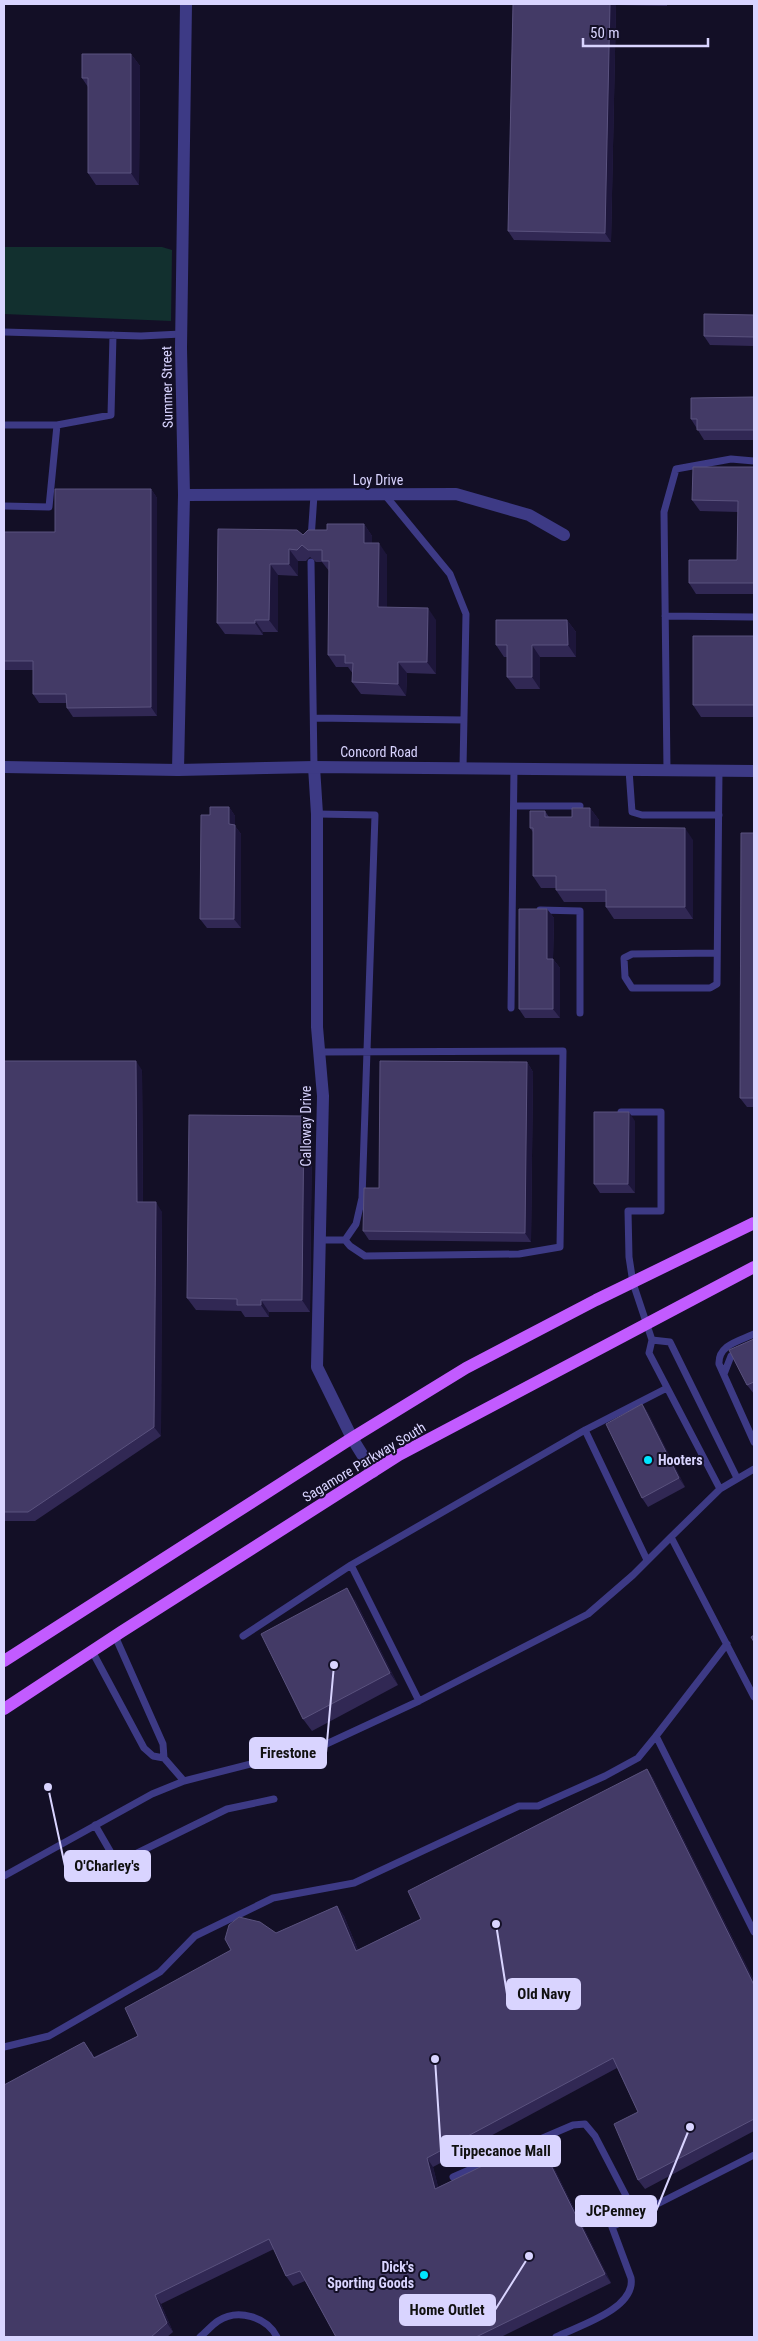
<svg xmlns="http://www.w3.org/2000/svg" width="758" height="2341" font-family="'Roboto Condensed',sans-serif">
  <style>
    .green { fill: #12302f }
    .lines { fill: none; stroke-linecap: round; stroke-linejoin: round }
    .service { stroke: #3d3a85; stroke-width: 7 }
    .minor { stroke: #3d3a85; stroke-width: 12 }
    .tertiary { stroke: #3d3a85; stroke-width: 12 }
    .primary { stroke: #c25bff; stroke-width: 12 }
    .wall { fill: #312854 }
    .shaded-wall { fill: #1d163a }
    .building { fill: #433a66; stroke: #5a527e }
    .poi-dot { fill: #00e5ff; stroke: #130f26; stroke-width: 2 }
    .labels { text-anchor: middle; stroke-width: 4; stroke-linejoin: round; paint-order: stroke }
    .street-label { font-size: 14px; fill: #d9d4ff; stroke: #130f26 }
    .poi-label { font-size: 14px; font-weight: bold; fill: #d9d4ff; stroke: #130f26; text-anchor: start }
    .leader { fill: none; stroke: #d9d4ff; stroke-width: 2 }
    .callout-dot { fill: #d9d4ff; stroke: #130f26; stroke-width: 2 }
    .callout { fill: #d9d4ff; stroke: #d9d4ff; stroke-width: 2 }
    .callout-label { font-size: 15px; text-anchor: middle; font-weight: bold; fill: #111 }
  </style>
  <rect width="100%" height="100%" fill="#130f26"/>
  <!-- green -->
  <path class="green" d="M4,247H162L172,250L171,321L4,314Z"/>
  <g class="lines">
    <!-- service -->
    <path class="service" d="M4,332L141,336L181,334
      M4,425H57
      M385,495L450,574L466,614L463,768
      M4,506L49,507L57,425L111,415L113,335
      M311,539L314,495
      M311,562L314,767
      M665,616L754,617
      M314,718L464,720
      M629,770L632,812L642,815H719
      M667,770L664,512L676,469L731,459L754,461
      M514,806H580
      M317,814L375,815L362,1198L356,1224L345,1240
      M540,910L580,911V1013
      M717,953L632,954L624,958L625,977L632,988H710L717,984L719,770
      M511,1008L514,768
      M319,1052L563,1051L560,1247L519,1254L365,1256L350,1246L345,1240H320
      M621,1112H661V1211H628L629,1257L633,1283L652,1340L649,1353L720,1489
      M754,1334C739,1341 718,1345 719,1364L754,1442
      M652,1340L670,1342L737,1478
      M724,1374L731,1356L754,1345
      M585,1430L647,1560
      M671,1537L720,1489L754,1469
      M115,1636L163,1744L164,1758L184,1781L262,1761L302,1753L322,1746L419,1701L588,1614L633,1575L671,1537L754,1697
      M243,1636L351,1565
      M727,1644L656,1736L754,1932
      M92,1651L144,1748L153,1756L164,1758
      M419,1701L351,1565L585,1430L667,1388
      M95,1825L117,1863L227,1809L274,1799
      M4,1876L152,1794L184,1781
      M4,2047L49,2036L160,1972L195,1936L273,1898L354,1883L519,1806H538L605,1776L638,1758L656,1736
      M531,2143L573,2125L585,2124L595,2136L636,2215
      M453,2177L519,2148
      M200,2337C206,2332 212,2325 218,2321C238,2308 267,2317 277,2337
      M556,2337C578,2326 636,2309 631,2278L612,2227L754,2155"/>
    <!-- minor -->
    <path class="minor" d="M184,495L456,494L529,515L564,535
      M314,767L317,814V1027L323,1096L317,1367L352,1438L373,1472
      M178,770L184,495L181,348L186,4"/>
    <!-- tertiary -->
    <path class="tertiary" d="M4,767L178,770L314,767L754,771"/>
    <!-- primary -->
    <path class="primary" d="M4,1661L352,1438L466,1368L596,1300L754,1223
      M4,1709L121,1632L399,1455L754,1267"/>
  </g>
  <!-- wall -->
  <path class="wall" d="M513,4H667V6L616,5L611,242L514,240L508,231Z
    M131,54L140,66L139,185H96L88,173V87L82,78Z
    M754,315V346L710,345L704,336Z
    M754,397V440H704L691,419Z
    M754,467V594H696L689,583L737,560L738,512L700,511L692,500Z
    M151,489L157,498V716L73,717L67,708V703H39L33,694V670H4V532H55Z
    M364,524L372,536V543L387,555V607L436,620V674L407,673L406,696L361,694L352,682L353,674L348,667H336L328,655L329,571L322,562H316L310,557L306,561H298V576L278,575V632H263V635L225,634L217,623L218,529L303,535L327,530Z
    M567,620L576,632V657H540V689H516L507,677V657H504L496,645Z
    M754,636V717H701L693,705Z
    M229,807L235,816V826L241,834V928H207L200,919L210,815Z
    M590,808L599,820V827L693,840V919H614L606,907V902H564L556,890V888H541L533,876V832L530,828L545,811L549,817H572Z
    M754,833V1107H747L740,1098Z
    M547,909L554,918L553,959L560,968V1018H525L519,1009Z
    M4,1061L142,1070L143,1202L162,1212L161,1436L35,1521H4Z
    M527,1062L533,1072L531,1242L369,1240L363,1231L379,1188Z
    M304,1116L312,1128L310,1312H269V1317H245L241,1311L196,1310L187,1298Z
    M635,1121V1193H600L594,1184Z
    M754,1339V1394L747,1385Z
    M642,1404L648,1413L685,1487L648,1507L642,1498Z
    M355,1600L398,1685L312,1731L303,1719Z
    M647,1769L653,1778L754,1981V2131L645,2189L638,2180V2112L617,2068L433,2167L438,2187L544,2148L611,2283L501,2337H336L305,2281L293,2286L286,2276L274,2249L161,2304L173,2332L167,2337H4L91,2051L94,2057L138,2036L276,1933L337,1906L344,1916L358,1950L421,1919Z"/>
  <!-- shaded-wall -->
  <path class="shaded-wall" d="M610,4H615L616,5L611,242L605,233Z
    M131,54L140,66L139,185L131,173Z
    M151,489L157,498V716L151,707Z
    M364,524L372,536V555L364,543Z
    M379,543L387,555V619L378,607Z
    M289,549L298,561V576L289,564Z
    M270,564L278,575V632L269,620Z
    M428,608L436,620V674L427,662Z
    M255,620L263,632V635L255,623Z
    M567,620L576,632V657L568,645Z
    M532,645L540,657V689L532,677Z
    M398,662L407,673L406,696L398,684Z
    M229,807L235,816V826L241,834V928L234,919L229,824Z
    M590,808L599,820V839L590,827Z
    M685,828L693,840V919L685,907Z
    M547,909L554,918L553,959L560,968V1018L553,1009L547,959Z
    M136,1061L142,1070L143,1211L137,1202Z
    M527,1062L533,1072L531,1242L525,1233Z
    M629,1112L635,1121V1193L628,1184Z
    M304,1116L312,1128L310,1312L302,1300Z
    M156,1202L162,1212L161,1436L154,1427Z
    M261,1300L269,1312V1317L261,1305Z
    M642,1404L648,1413L685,1487L679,1478Z
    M347,1588L355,1600L398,1685L390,1673Z
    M647,1769L653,1778L754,1981V1985Z
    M337,1906L344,1916L362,1960L356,1951Z
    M538,2139L544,2148L611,2283L605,2274Z
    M427,2158L433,2167L441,2198L435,2189Z
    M155,2295L161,2304L173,2332L167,2323Z"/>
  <!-- building -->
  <path class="building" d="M513,4H610L605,233L508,231Z
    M82,54H131V173H88V78H82Z
    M704,314L754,315V337L704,336Z
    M754,397V430H697V419H691V398Z
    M693,467H754V583H689V560H737L738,501L692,500Z
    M55,489H151V707L67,708L66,694H33V661H4V532H55Z
    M327,524H364V543H379L378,607L428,608L427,662H398V684L352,682L353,663H345V655H328L329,561H322V550H308L302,545L297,550L289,549V564H270L269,620H255V623H217L218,529L297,530L303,535L308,530H327Z
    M496,620H567L568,645H532V677H507V645H496Z
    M693,636H754V705H693Z
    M210,807H229V824L235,825L234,919H200L201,815H210Z
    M572,808H590V827L685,828V907H606V890H556V876H533V828H530V811H545V817H572Z
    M741,833H754V1098H740Z
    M519,909H547V959H553V1009H519Z
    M4,1061H136L137,1202H156L154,1427L28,1512H4Z
    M380,1061L527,1062L525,1233L363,1231L364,1188H379Z
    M594,1112H629L628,1184H594Z
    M189,1115L304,1116L302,1300H261V1305H237V1299L187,1298Z
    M754,1339V1382L747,1385L729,1350Z
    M642,1404L679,1478L642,1498L606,1424Z
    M347,1588L390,1673L303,1719L261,1634Z
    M754,1635V1642L751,1637Z
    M647,1769L754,1985V2119L638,2180L614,2124L638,2112L613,2058L427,2158L435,2189L538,2139L605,2274L476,2337H336L300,2271L286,2276L269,2239L155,2295L167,2323L151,2337H4V2085L84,2042L94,2058L138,2036L125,2008L231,1950L225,1939L229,1925L239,1917L260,1922L276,1933L337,1906L356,1951L421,1919L408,1891Z"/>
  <!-- markers -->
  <g class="poi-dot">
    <circle cx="648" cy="1460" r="5"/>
    <circle cx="424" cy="2275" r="5"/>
  </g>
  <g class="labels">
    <!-- street labels -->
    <g class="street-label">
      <text transform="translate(167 387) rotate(-91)" y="5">Summer Street</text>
      <text x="378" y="485">Loy Drive</text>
      <text x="379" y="757">Concord Road</text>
      <text transform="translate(306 1126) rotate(-90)" y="5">Calloway Drive</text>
      <text transform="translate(364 1462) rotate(-31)" y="5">Sagamore Parkway South</text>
    </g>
    <!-- poi labels -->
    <g class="poi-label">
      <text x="658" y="1465">Hooters</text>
      <text x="414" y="2272" text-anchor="end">Dick's<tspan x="414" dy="16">Sporting Goods</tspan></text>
    </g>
  </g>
  <!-- callouts -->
  <path class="leader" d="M334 1665L326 1753M48 1787L65 1866M496 1924L507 1994M435 2059L441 2151M690 2127L656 2211M529 2256L495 2310"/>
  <g class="callout-dot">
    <circle cx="334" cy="1665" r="5"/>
    <circle cx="48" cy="1787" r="5"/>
    <circle cx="496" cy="1924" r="5"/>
    <circle cx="435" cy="2059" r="5"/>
    <circle cx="690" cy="2127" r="5"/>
    <circle cx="529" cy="2256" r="5"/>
  </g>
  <g class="callout">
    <rect x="250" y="1738" width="76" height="30" rx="5"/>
    <rect x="65" y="1851" width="85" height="30" rx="5"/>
    <rect x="507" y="1979" width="73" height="30" rx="5"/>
    <rect x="441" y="2136" width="119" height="30" rx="5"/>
    <rect x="576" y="2196" width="80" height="30" rx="5"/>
    <rect x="400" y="2295" width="95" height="30" rx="5"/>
  </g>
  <g class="callout-label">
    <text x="288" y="1758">Firestone</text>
    <text x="107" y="1871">O'Charley's</text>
    <text x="544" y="1999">Old Navy</text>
    <text x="501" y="2156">Tippecanoe Mall</text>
    <text x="616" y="2216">JCPenney</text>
    <text x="447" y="2315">Home Outlet</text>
  </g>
  <!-- border -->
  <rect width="758" height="2341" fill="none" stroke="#d9d4ff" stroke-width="10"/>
  <!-- scale -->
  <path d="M583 38v8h125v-8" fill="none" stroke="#d9d4ff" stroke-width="2.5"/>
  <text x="590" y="38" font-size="15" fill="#d9d4ff" stroke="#130f26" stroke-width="4" paint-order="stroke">50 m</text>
</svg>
